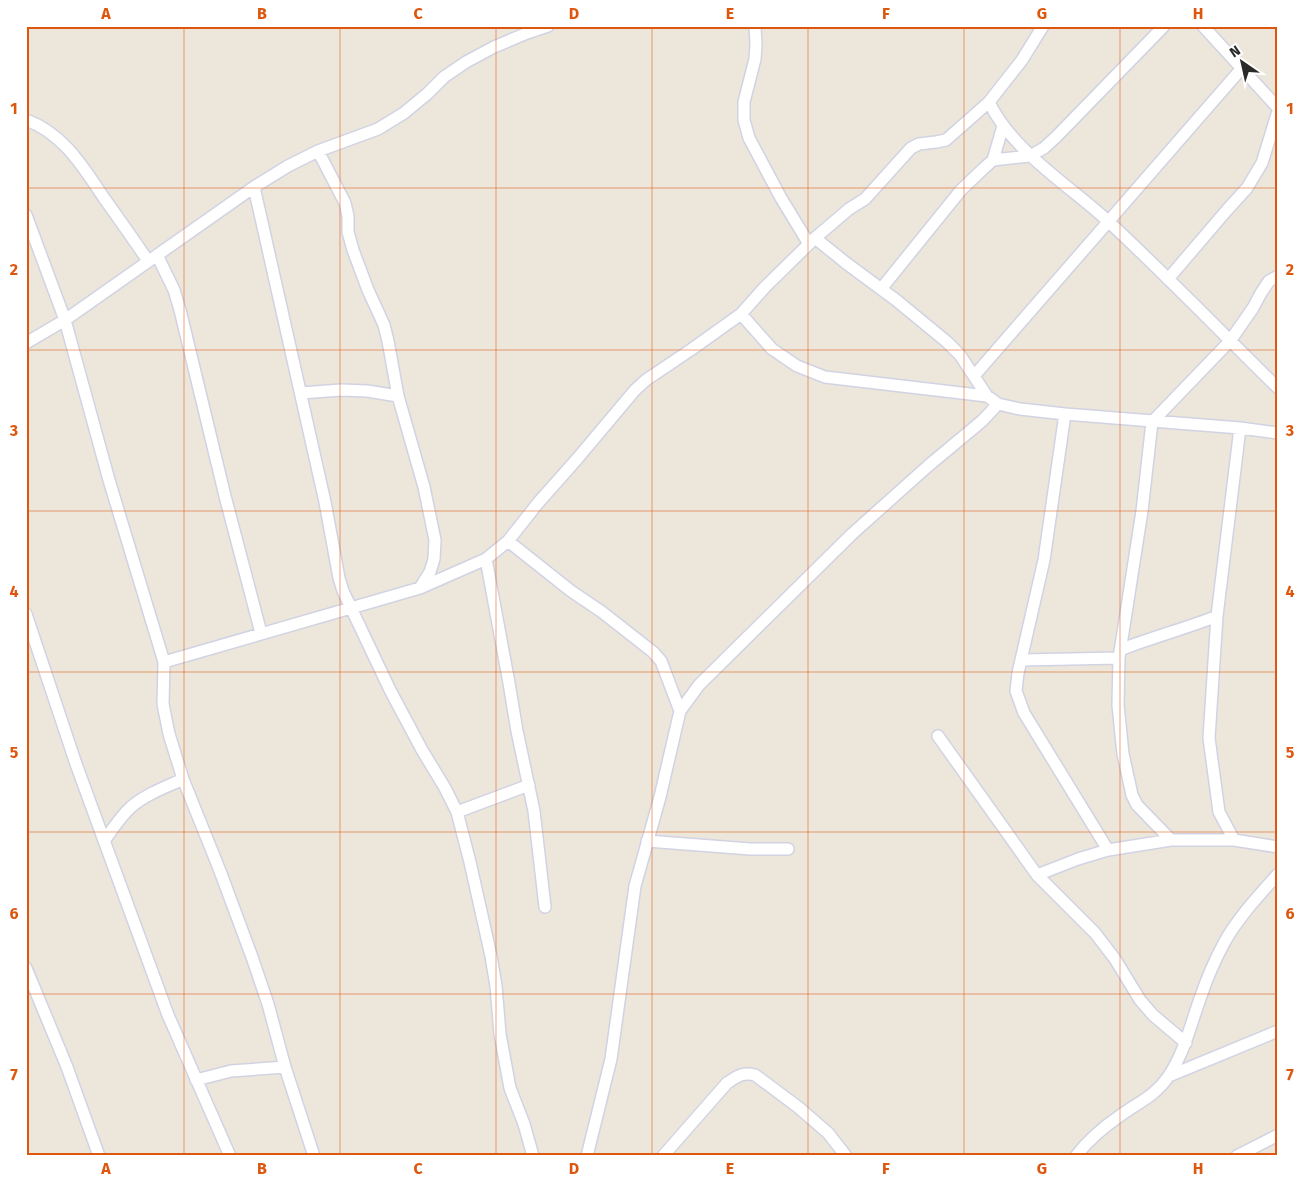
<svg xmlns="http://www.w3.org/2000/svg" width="1304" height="1182" font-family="'Fira Sans',sans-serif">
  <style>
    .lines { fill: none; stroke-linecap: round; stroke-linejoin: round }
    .street-casing { stroke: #d1d3e3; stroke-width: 14 }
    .street { stroke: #fff; stroke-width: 11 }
    .grid { fill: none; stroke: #de570e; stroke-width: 1; stroke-opacity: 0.55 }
    .neatline { fill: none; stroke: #de570e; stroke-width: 2 }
    .grid-label { font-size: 16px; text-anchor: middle; font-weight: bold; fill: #de570e }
  </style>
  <rect width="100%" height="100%" fill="#ece6db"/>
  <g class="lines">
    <defs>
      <path id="street" d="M755,26L756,45L755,59L744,102V120L749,138L781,198L809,244
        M1203,26L1278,108
        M989,102C1012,151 1070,186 1109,222C1167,276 1222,333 1278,388
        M26,120C63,133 83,167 104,198C119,219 134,240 148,261
        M318,151L345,203L348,216V232L353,250L368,290L384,325L388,341L398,396L424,487L435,540L434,559L430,572L420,588
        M993,160L1003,126
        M254,187L325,502L339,578L343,591L390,690L422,750L445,788L457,812L470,862L491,956L496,986L500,1034L510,1088L524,1124L533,1156
        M26,215L65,320L109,480L164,662L163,704L169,734L183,779L220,871L252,957L268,1004L285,1067L314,1156
        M815,238L846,263L896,300L947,342L960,355L987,396
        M157,255L174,290L180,310L225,496L261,633
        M1168,279L1227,210L1247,188L1262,163L1278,111
        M881,289L961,190L983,169L993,160L1030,156L1044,148L1056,137L1164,26
        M741,314L772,349L797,366L825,377L987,396L998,404L1020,409L1065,414L1240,428L1278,433
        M26,343L65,320L254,187L288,166L318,151L378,129L404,113L427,94L444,77L466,62L494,47L527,33L548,26
        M974,376L1242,68
        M301,393L341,390L367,391L398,396
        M1065,414L1044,560L1018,673L1016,691L1024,713L1108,850
        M508,541L571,591L602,612L653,652L661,661L680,711
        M486,559L509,683L517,731L534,811L545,907
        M26,614L76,764L168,1015L230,1156
        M1120,650C1152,637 1185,629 1217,616
        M1022,660L1119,658
        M164,662L420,588L486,559L508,541L538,503L577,459L635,390L646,380L692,349L741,314L765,287L815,238L849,209L865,199L911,148L919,144L936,142L946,140L989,102L1022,60L1043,26
        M938,736L1037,875L1095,933L1115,959L1140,1000L1153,1015L1186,1043
        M457,812L529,785
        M1171,840L1137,805L1132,795L1123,754L1118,705L1119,658L1142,511L1152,422L1230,341L1253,308L1261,293L1269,281L1278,276
        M1234,840L1219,812L1209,738L1217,616L1240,428
        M104,841C112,830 120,817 131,807C146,794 166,787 183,779
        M647,841L750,849H788
        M1037,875L1078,859L1108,850L1171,840H1234L1278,847
        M26,968L67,1067L99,1156
        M1169,1076L1278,1031
        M196,1080L231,1071L285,1067
        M587,1156L611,1059L635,886L660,797L680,711L699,685L852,534L928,466L982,421L998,404
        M663,1156L727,1083C738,1076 742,1072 755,1075L798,1107L828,1133L846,1156
        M1076,1156C1088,1140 1105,1126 1121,1115C1139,1102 1155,1096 1168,1077C1185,1052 1191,1023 1201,996C1207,978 1215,960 1224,943C1237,919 1259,895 1278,874
        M1237,1156L1278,1135"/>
    </defs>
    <!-- street casing -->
    <use href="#street" class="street-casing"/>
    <!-- street -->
    <use href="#street" class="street"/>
  </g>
  <!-- grid -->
  <path class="grid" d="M184,26V1156M340,26V1156M496,26V1156M652,26V1156M808,26V1156M964,26V1156M1120,26V1156M26,188H1278M26,350H1278M26,511H1278M26,672H1278M26,832H1278M26,994H1278"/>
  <!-- border -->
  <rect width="1304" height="1182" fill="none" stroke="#ffffff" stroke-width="55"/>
  <!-- north arrow -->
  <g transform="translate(1242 62) rotate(326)" stroke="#ffffff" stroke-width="4" paint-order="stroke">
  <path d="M0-4L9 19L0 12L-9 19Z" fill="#2a2a2a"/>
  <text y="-8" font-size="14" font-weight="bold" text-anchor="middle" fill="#2a2a2a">N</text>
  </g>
  <rect x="28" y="28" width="1248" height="1126" class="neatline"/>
  <g class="grid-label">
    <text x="106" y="19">A</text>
    <text x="262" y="19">B</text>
    <text x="418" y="19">C</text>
    <text x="574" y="19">D</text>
    <text x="730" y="19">E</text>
    <text x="886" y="19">F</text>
    <text x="1042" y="19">G</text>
    <text x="1198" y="19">H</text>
    <text x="14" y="114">1</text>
    <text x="1290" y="114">1</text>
    <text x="14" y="275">2</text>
    <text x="1290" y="275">2</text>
    <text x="14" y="436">3</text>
    <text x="1290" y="436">3</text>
    <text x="14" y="597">4</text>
    <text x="1290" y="597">4</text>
    <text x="14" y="758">5</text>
    <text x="1290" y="758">5</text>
    <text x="14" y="919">6</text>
    <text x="1290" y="919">6</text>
    <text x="14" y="1080">7</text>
    <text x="1290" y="1080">7</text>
    <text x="106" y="1174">A</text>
    <text x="262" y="1174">B</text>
    <text x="418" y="1174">C</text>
    <text x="574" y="1174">D</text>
    <text x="730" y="1174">E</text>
    <text x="886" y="1174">F</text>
    <text x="1042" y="1174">G</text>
    <text x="1198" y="1174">H</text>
  </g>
</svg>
